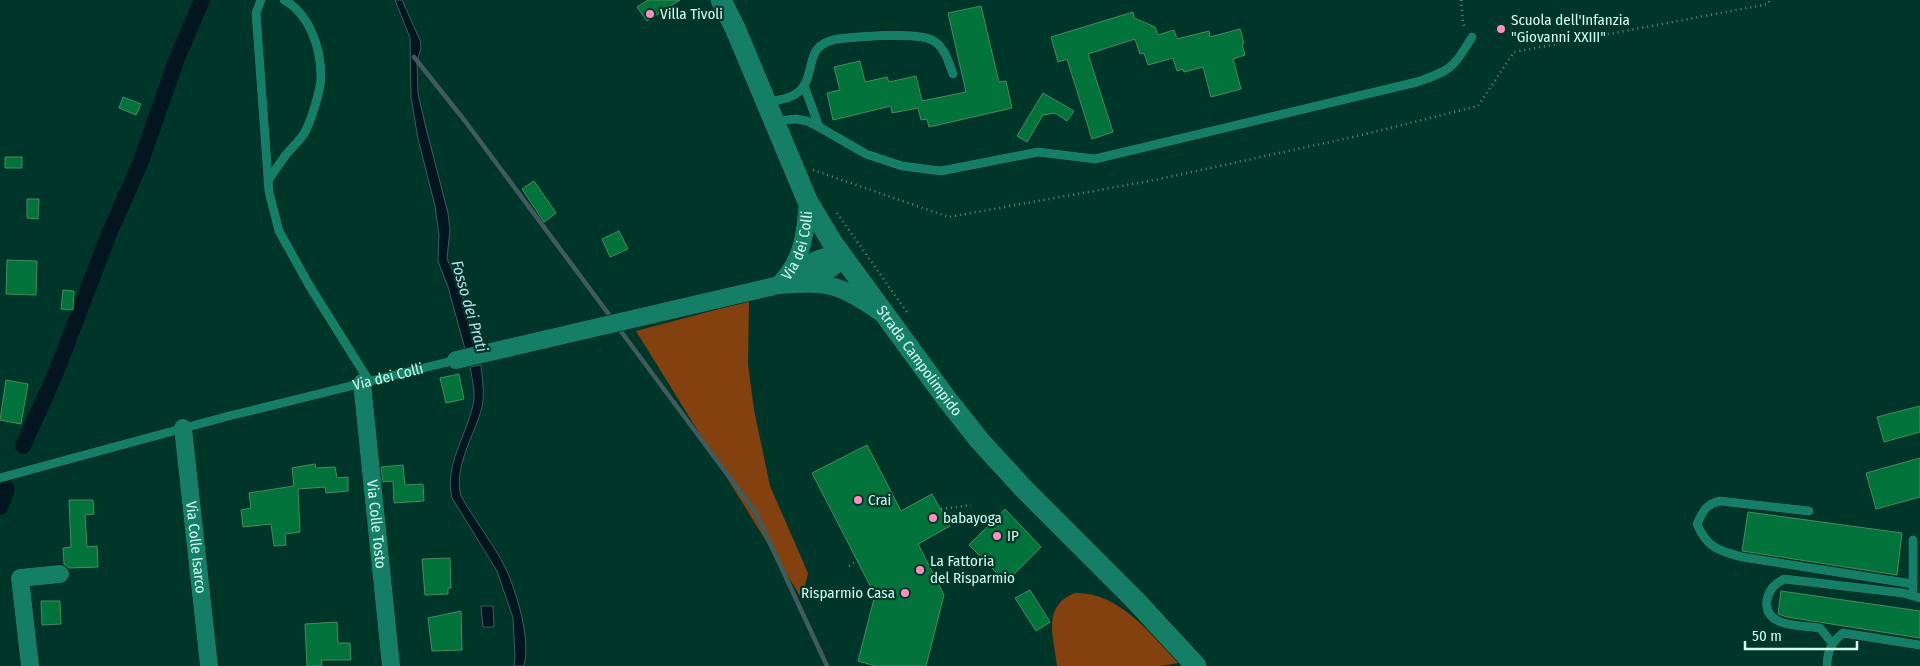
<svg xmlns="http://www.w3.org/2000/svg" width="1920" height="666" font-family="'Fira Sans Condensed',sans-serif">
  <style>
    .green { fill: #82410f }
    .water { fill: #03151f; stroke: #415b5d }
    .lines { fill: none; stroke-linecap: round; stroke-linejoin: round }
    .stream { stroke: #415b5d; stroke-width: 4.5 }
    .canal { stroke: #03151f; stroke-width: 16 }
    .building { fill: #02733a; stroke: #498a5d }
    .service-casing { stroke: #001b13; stroke-width: 10 }
    .minor-casing { stroke: #001b13; stroke-width: 19 }
    .tertiary-casing { stroke: #001b13; stroke-width: 22 }
    .path { stroke: #5a8b7e; stroke-width: 2.5; stroke-dasharray: 1 4; stroke-linecap: butt }
    .service { stroke: #157e66; stroke-width: 9 }
    .minor { stroke: #157e66; stroke-width: 18 }
    .tertiary { stroke: #157e66; stroke-width: 21 }
    .poi-dot { fill: #fd8ec0; stroke: #00362a; stroke-width: 2 }
    .labels { text-anchor: middle; stroke-width: 4.5; stroke-linejoin: round; paint-order: stroke }
    .poi-label { font-size: 15px; fill: #d3feef; stroke: #00362a; text-anchor: start }
    .street-label { font-size: 15px; fill: #d3feef; stroke: #00362a }
    .water-label { font-size: 16px; font-style: italic; fill: #bfdcec; stroke: #00362a }
  </style>
  <rect width="100%" height="100%" fill="#00362a"/>
  <!-- green -->
  <path class="green" d="M749,301L748,364L754,410L770,486L808,573L802,599L636,331Z
    M1075,593C1120,592 1151,635 1179,663L1160,666H1057C1054,638 1041,606 1075,593Z"/>
  <!-- water -->
  <path class="water" d="M395,0H402L420,40L421,48L417,61L418,93L425,124L448,213L450,229L447,259L459,284L476,347L465,349L448,287L438,261L439,235L435,206L418,139L411,97L410,38Z
    M481,365C482,378 485,394 482,407C475,435 453,467 461,496C475,521 493,543 506,569C517,593 531,640 524,666H514L515,657L513,618L497,571L452,498C444,466 466,436 473,405C476,393 472,379 470,367Z
    M481,606H493L494,627H483Z"/>
  <g class="lines">
    <!-- stream -->
    <path class="stream" d="M414,57L465,121L613,320
      M617,326L756,513L827,666"/>
    <!-- canal -->
    <path class="canal" d="M23,446L55,375L109,234L141,161L177,58L202,0
      M0,507L7,489"/>
  </g>
  <!-- building -->
  <path class="building" d="M648,0H680L647,21L637,7Z
    M981,6L999,82L1006,81L1012,108L929,127L927,119L921,120L918,108L892,113L891,106L833,120L827,93L840,90L834,67L860,61L865,82L887,77L889,82L916,76L922,101L966,92L948,13Z
    M1133,12L1134,18L1155,27L1158,35L1174,30L1177,39L1209,31L1210,37L1240,29L1244,43L1242,44L1245,55L1233,59L1241,89L1211,97L1203,67L1184,72L1183,69L1177,71L1173,58L1148,65L1144,53L1140,54L1135,39L1088,54L1113,132L1092,139L1067,59L1058,62L1051,37Z
    M1043,93L1074,111L1067,121L1055,113L1043,115L1027,142L1017,136Z
    M123,97L141,104L136,115L119,108Z
    M5,157H22V168H5Z
    M534,181L556,213L544,222L522,189Z
    M27,199H39L38,219L27,218Z
    M619,231L628,249L610,257L602,239Z
    M7,260L37,261L36,295L6,294Z
    M63,290L74,291L73,310L61,309Z
    M459,374L464,399L446,403L440,378Z
    M6,380L28,384L21,424L0,420Z
    M1920,406V432L1884,442L1877,417Z
    M867,445L901,511L932,494L950,526L918,544L944,595L926,666H876L858,661L875,595L812,473Z
    M1920,458V497L1876,509L1866,473Z
    M315,464L316,468L335,467L337,478L348,477V491L326,493L325,487L298,489L300,532L285,534L286,545L274,546L271,524L243,527L241,510L251,508L249,493L294,486L292,468Z
    M403,465L405,485L423,484L424,501L394,503L393,481L383,482L381,467Z
    M69,500H93L94,514L85,515L87,547L97,546L98,567L69,568L64,564L63,548L71,547Z
    M1005,509L1041,547L1006,582L969,545Z
    M1748,512L1902,533L1897,575L1742,551Z
    M450,558L451,588H448V594L425,595L422,559Z
    M1030,590L1050,622L1036,631L1015,598Z
    M1781,591L1920,611V638L1787,617L1778,614Z
    M41,601H60L61,624L42,625Z
    M461,611L462,650L432,651L428,618Z
    M337,622L338,643H350L351,660H321L322,666H307L305,624Z"/>
  <g class="lines">
    <defs>
      <g id="service">
        <path d="M261,0L256,13L269,192L279,231L309,285L369,381"/>
        <path d="M804,85L819,127"/>
        <path d="M766,102C780,100 798,98 805,84C815,63 807,45 837,39C856,37 919,31 934,41C945,48 949,63 953,74"/>
        <path d="M776,124L786,120L796,119L807,121L819,127L866,154L902,166L941,171L1038,152L1095,159L1417,82C1452,70 1453,68 1472,37"/>
        <path d="M268,181C273,173 279,164 285,156C291,148 300,141 305,132C311,121 321,89 321,77C321,49 310,14 284,0"/>
        <path id="s1" d="M0,478L225,417L456,360"/>
        <path d="M1809,511L1720,501C1706,504 1703,511 1697,524C1707,548 1719,551 1742,557L1913,584"/>
        <path d="M1913,540V590"/>
        <path d="M1832,643L1820,628C1801,625 1763,628 1767,600C1769,589 1775,584 1784,579L1903,593L1920,598"/>
        <path d="M1827,666C1827,651 1832,642 1843,633L1920,645"/>
      </g>
      <g id="minor">
        <path d="M792,276C808,263 821,254 843,256"/>
        <path d="M804,279C820,275 833,271 843,256"/>
        <path id="s2" d="M779,285C803,259 805,236 808,202"/>
        <path d="M456,360L779,285C829,282 838,283 880,312"/>
        <path id="s3" d="M362,383L391,666"/>
        <path id="s4" d="M183,428L209,666"/>
        <path d="M30,666L20,578L60,574"/>
      </g>
      <g id="tertiary">
        <path id="s5" d="M721,0L735,28L808,202L832,242L946,398L980,441L1023,488L1134,599L1196,666"/>
      </g>
    </defs>
    <!-- service casing -->
    <use href="#service" class="service-casing"/>
    <!-- minor casing -->
    <use href="#minor" class="minor-casing"/>
    <!-- tertiary casing -->
    <use href="#tertiary" class="tertiary-casing"/>
    <!-- path -->
    <path class="path" d="M1461,0L1463,23L1465,27
      M813,170L949,217L1155,180L1362,135L1478,106L1514,52L1768,4L1770,0
      M837,213L909,315
      M941,509L971,505
      M849,566L858,560"/>
    <!-- service -->
    <use href="#service" class="service"/>
    <!-- minor -->
    <use href="#minor" class="minor"/>
    <!-- tertiary -->
    <use href="#tertiary" class="tertiary"/>
  </g>
  <!-- markers -->
  <g class="poi-dot">
    <circle cx="650" cy="14" r="5"/>
    <circle cx="1501" cy="29" r="5"/>
    <circle cx="858" cy="500" r="5"/>
    <circle cx="933" cy="518" r="5"/>
    <circle cx="997" cy="536" r="5"/>
    <circle cx="920" cy="570" r="5"/>
    <circle cx="905" cy="593" r="5"/>
  </g>
  <g class="labels">
    <!-- poi labels -->
    <g class="poi-label">
      <text x="660" y="19">Villa Tivoli</text>
      <text x="1511" y="25">Scuola dell'Infanzia<tspan x="1511" dy="17">"Giovanni XXIII"</tspan></text>
      <text x="868" y="505">Crai</text>
      <text x="943" y="523">babayoga</text>
      <text x="1007" y="541">IP</text>
      <text x="930" y="566">La Fattoria<tspan x="930" dy="17">del Risparmio</tspan></text>
      <text x="895" y="598" text-anchor="end">Risparmio Casa</text>
    </g>
    <!-- street labels -->
    <g class="street-label">
      <text dy="5" stroke="none"><textPath href="#s2" startOffset="45">Via dei Colli</textPath></text>
      <text dy="5" stroke="none"><textPath href="#s5" startOffset="414">Strada Campolimpido</textPath></text>
      <text dy="5" stroke="none"><textPath href="#s1" startOffset="401">Via dei Colli</textPath></text>
      <text dy="5" stroke="none"><textPath href="#s3" startOffset="142">Via Colle Tosto</textPath></text>
      <text dy="5" stroke="none"><textPath href="#s4" startOffset="120">Via Colle Isarco</textPath></text>
    </g>
    <!-- water labels -->
    <g class="water-label">
      <text transform="translate(470 306) rotate(74)" y="6">Fosso dei Prati</text>
    </g>
  </g>
  <!-- scale -->
  <path d="M1745 641v8h112v-8" fill="none" stroke="#d3feef" stroke-width="2.5"/>
  <text x="1752" y="641" font-size="15" fill="#d3feef" stroke="#00362a" stroke-width="4" paint-order="stroke">50 m</text>
</svg>
